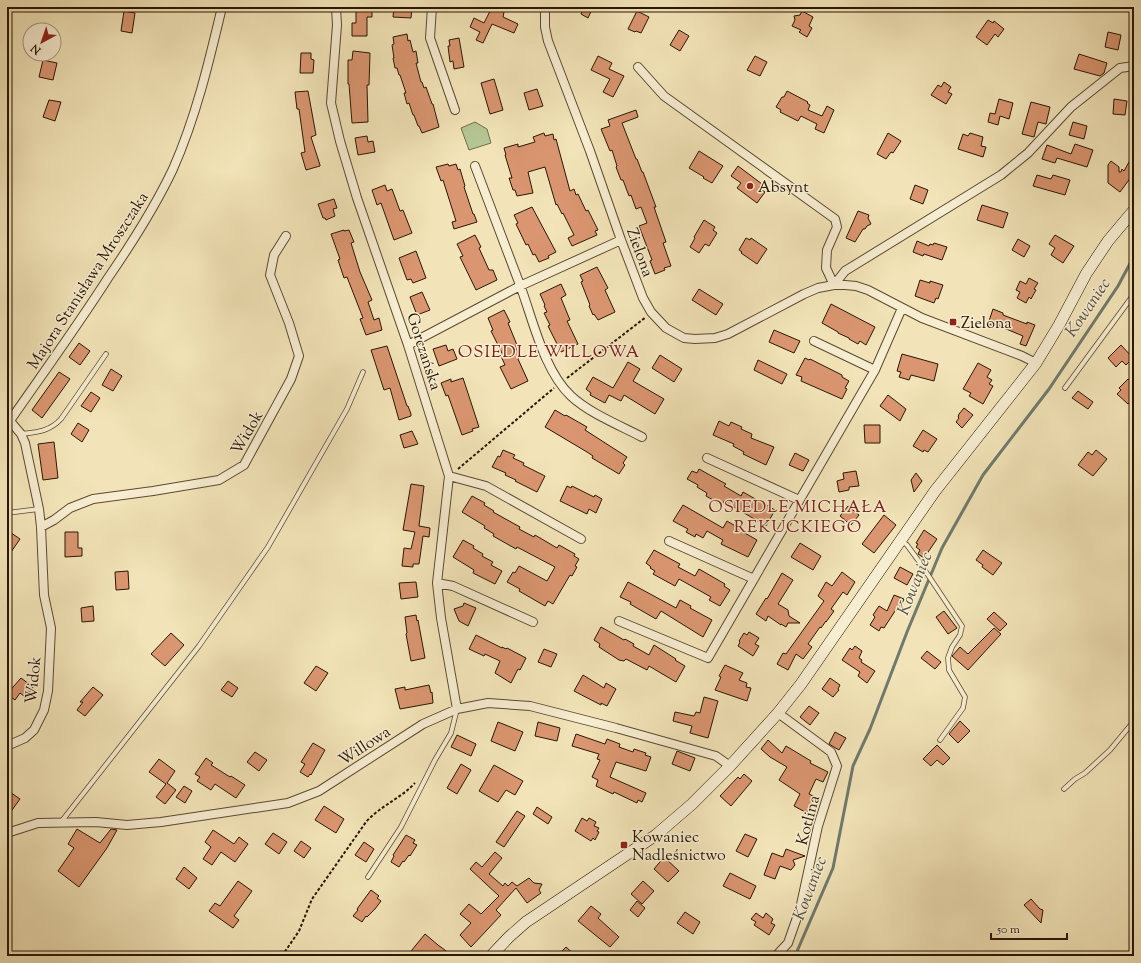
<svg xmlns="http://www.w3.org/2000/svg" width="1141" height="963" font-family="'Sorts Mill Goudy',serif">
  <style>
    .green { fill: #b5c593; stroke: #6f6e4a }
    .lines { fill: none; stroke-linecap: round; stroke-linejoin: round }
    .stream { stroke: #6f7a6e; stroke-width: 3 }
    .building { fill: #da9670; stroke: #291602 }
    .lane-casing { stroke: #5b4a30; stroke-width: 5.5 }
    .street-casing { stroke: #5b4a30; stroke-width: 10 }
    .secondary-casing { stroke: #291602; stroke-width: 12 }
    .path { stroke: #291602; stroke-width: 2; stroke-dasharray: 3 2; stroke-linecap: butt }
    .lane { stroke: #f7edd1; stroke-width: 4 }
    .street { stroke: #f7edd1; stroke-width: 8 }
    .secondary { stroke: #f7edd1; stroke-width: 11 }
    .poi-dot { fill: #8f2418; stroke: #f7edd1; stroke-width: 1.5 }
    .labels { text-anchor: middle; stroke-width: 3; stroke-linejoin: round; paint-order: stroke }
    .poi-label { font-size: 16px; fill: #291602; stroke: #f7edd1; text-anchor: start }
    .street-label { font-size: 16px; fill: #291602; stroke: #f7edd1 }
    .water-label { font-size: 17px; font-style: italic; fill: #525041; stroke: #f7edd1 }
    .neighbourhood-label { font-size: 17px; letter-spacing: 1px; fill: #7a1f14; stroke: #f7edd1 }
  </style>
  <rect width="100%" height="100%" fill="#f2e4b8"/>
  <filter id="stains"><feTurbulence type="fractalNoise" baseFrequency=".005" numOctaves="4"/><feColorMatrix values="0 0 0 0 .2 0 0 0 0 .09 0 0 0 0 .02 0 0 0 .5 -.17"/></filter>
  <radialGradient id="worn" r=".72"><stop offset=".6" stop-color="#630" stop-opacity="0"/><stop offset="1" stop-color="#630" stop-opacity=".3"/></radialGradient>
  <!-- green -->
  <path class="green" d="M475,122L487,129L491,143L469,150L461,128Z"/>
  <g class="lines">
    <!-- stream -->
    <path class="stream" d="M795,956L833,868L853,766L870,729L907,632L942,548L983,475L1049,389L1118,286L1134,256"/>
  </g>
  <!-- building -->
  <path class="building" d="M356,7H372V17H367V36H352V23H356Z
    M394,7H412L411,18L393,17Z
    M492,7H505L503,17L518,24L514,33L492,24L483,43L476,40L480,32L470,27L474,18L484,23Z
    M584,7H593L588,18L581,14Z
    M124,11L135,13L132,33L121,31Z
    M637,11L649,17L641,33L636,31L635,32L628,29Z
    M802,11L813,17L809,26L812,28L807,37L799,32L801,30L792,26L795,20L794,16L800,15Z
    M988,20L993,23L994,21L1004,29L998,37L995,34L987,45L976,37Z
    M679,30L689,36L680,51L670,45Z
    M1108,32L1121,35L1118,50L1105,47Z
    M407,34L408,41L410,40L413,52L416,51L418,63H416L421,82H422L424,88L426,87L432,104H433L439,127L422,133L419,126H418L414,115H413L409,103L407,104L404,93H406L400,75H399L397,68H395L393,58H394L392,45L394,44L393,37Z
    M459,38L464,67L454,69L453,61L450,62L448,46H450L449,40Z
    M353,51L370,53L369,85H367L368,122L352,123L349,84H348V60H352Z
    M301,53H311V59L314,60L313,73H300Z
    M1079,54L1107,63L1104,73L1100,76L1074,69Z
    M598,56L612,63L609,69L624,76L613,97L603,92L610,79L591,70Z
    M755,56L767,62L760,76L747,70Z
    M43,60L57,63L53,80L39,77Z
    M494,79L503,110L490,114L481,83Z
    M944,82L951,87L948,92L952,94L946,104L931,95L938,85L941,87Z
    M537,89L543,106L529,110L524,93Z
    M308,91L316,135L311,137L320,165V166L306,170L301,153L305,152L299,109H297L295,92Z
    M787,91L808,102L807,103L810,105L808,110L822,116L827,106L834,110L824,133L815,129L817,124L801,116L798,121L780,112L781,110L776,107L782,97H784Z
    M999,99L1013,103L1009,119L1000,116L998,125L988,122L990,113L995,114Z
    M1114,99L1127,101L1125,115L1113,114Z
    M49,100L61,102L55,121L43,117Z
    M1031,102L1050,107L1046,124L1038,122L1034,137L1022,134Z
    M636,110L638,117L622,123L636,159H637L642,172H643L656,207H654L666,242L663,243L671,266L664,268L665,270L655,274L650,261L652,260L639,226L647,223L641,207L636,209L631,195L629,196L623,180H621L616,167L617,166L612,150L610,151L601,129L610,126L608,120Z
    M1073,122L1087,126L1084,139L1069,135Z
    M544,133L545,136L553,134L554,140L556,139L570,191L574,189L576,195L578,194L586,211L588,210L598,230L595,231L597,235L572,246L568,238L574,235L563,213L562,214L557,204L556,205L545,167L528,172L533,193L517,196L515,190H513L509,178H512L505,155H506L504,148L518,144V147L535,142L533,137Z
    M888,133L901,141L893,153L891,152L886,159L877,154Z
    M970,133L983,137L981,146L986,147L983,157L958,149L963,134L968,136Z
    M367,136L368,142L373,141L375,152L358,155L355,138Z
    M1075,144L1093,150L1087,167L1057,158L1055,163L1042,159L1047,145L1071,154Z
    M699,151L723,166L712,183L703,178L704,177L689,168Z
    M1134,153V173L1120,192L1108,183V165L1111,161L1119,167V172H1121L1122,169L1124,171Z
    M448,164L449,166L456,164L458,170L460,169L465,186L464,187L473,214H474L477,222L454,229L452,222L456,221L443,180L441,181L436,167Z
    M738,166L762,184L759,188L765,192L757,203L737,188L741,183L731,176Z
    M1037,175L1051,179L1053,175L1070,180L1065,195L1033,186Z
    M385,185L387,191L392,189L400,211L403,210L412,233L394,240L381,203L377,205L372,190Z
    M915,185L928,190L923,204L910,199Z
    M334,199L337,208L333,209L335,216L326,220L325,218H323L318,204Z
    M982,205L1008,213L1003,228L977,220Z
    M532,207L556,252L548,256L549,258L539,262L535,254L533,255L528,244L526,245L516,224L518,223L514,215Z
    M858,211L869,215L868,218L871,224L867,226L865,229H863L855,242L846,238Z
    M704,220L715,227L713,230L717,233L709,246L705,244L699,253L690,247L695,238L694,237Z
    M344,230V231L349,230L354,242L351,243L360,272L372,300L368,302L374,320L379,318L382,330L366,335L360,319L363,318L347,277L344,278L338,260L340,259L331,234Z
    M475,235L481,247L479,248L489,270H493L497,280L476,290L460,257L463,256L457,244Z
    M1055,235L1074,246L1063,263L1051,255L1055,248L1049,244Z
    M746,238L750,240L751,238L767,249L757,264L741,253L742,252L739,250Z
    M1018,239L1030,246L1024,257L1012,250Z
    M917,241L929,246L930,244L933,245L934,243L947,247L942,260L924,254L923,256L913,252Z
    M416,251L426,278L413,283L411,279L407,280L399,258Z
    M597,267L608,288L605,290L615,312L598,320L594,314L593,315L589,306L590,305L581,282L583,281L580,275Z
    M1029,278L1038,283L1034,289L1036,290L1031,299L1029,297L1026,303L1017,298L1020,292L1016,290L1020,281L1026,284Z
    M920,280L930,283V281L943,285L938,299L936,298L934,303L915,296Z
    M561,284L566,295L561,298L570,320L567,321L578,344L561,352L548,326L550,325L544,313L547,312L544,306L545,305L540,294Z
    M699,289L723,304L716,315L692,300Z
    M422,292L430,310L417,315L410,297Z
    M831,304L875,327L866,345L860,341L858,344L849,339V338L838,333V332L822,323Z
    M993,309L1003,313V315L1027,324V322L1035,325L1026,346L1020,344L1023,336L999,326L998,327L988,324Z
    M504,310L510,322L508,323L517,345L515,346L520,357L518,359L528,381L511,389L500,367L505,365L500,354L502,353L491,331L493,330L488,318Z
    M774,330L800,341L794,353L769,342Z
    M79,343L90,351L80,365L69,357Z
    M446,345L448,351L453,349L457,359L439,366L433,349Z
    M1121,345L1133,358L1126,365L1122,361L1116,367L1108,358Z
    M387,346L407,406H408L411,414V416L399,420L390,388L384,390L371,350Z
    M902,354L938,364L934,381L911,375L909,380L899,377L901,372L897,371Z
    M660,355L682,369L674,382L652,368Z
    M805,358L809,360L810,359L842,375V377L849,381L845,388L847,389L842,399L801,381L802,377L796,375Z
    M758,360L787,374L782,384L754,370Z
    M628,362L640,369L633,381L664,399L655,414L624,395L621,401L609,395L605,403L590,395L591,393L586,389L593,377L613,388Z
    M978,363L991,370L987,377L992,380L989,384L993,386L983,404L969,396L971,393L963,389Z
    M111,369L122,376L113,391L102,385Z
    M59,372L70,379L42,418L32,410Z
    M463,378L479,427L472,429L473,431L462,435L448,395L446,396L441,383L451,379V382Z
    M1128,379L1134,384V397L1128,404L1117,394L1121,390L1119,388Z
    M1078,391L1093,402L1088,409L1072,398Z
    M91,392L100,398L91,412L81,406Z
    M888,395L906,409L900,421L880,406Z
    M964,408L973,415L962,428L956,422L959,418L958,417L959,414Z
    M555,410L565,416L566,415L587,427L585,430L627,457L623,463L625,465L619,474L592,458L593,456L587,452L545,427Z
    M719,421L729,426L731,422L742,427L741,429L752,434L751,438L774,447L766,465L743,454L744,452L733,446L734,444L713,435Z
    M78,423L89,430L82,442L71,434Z
    M864,425H880V443H865Z
    M923,430L937,439L928,452L924,450L923,452L913,446Z
    M412,431L418,444L404,448L400,435Z
    M54,442L58,478L43,480L38,444Z
    M503,450L515,455L513,458L524,463L523,465L545,476L537,492L515,481L516,480L505,475L506,473L492,467L498,456L500,457Z
    M1096,450L1107,459L1093,476L1078,465L1088,452L1092,455Z
    M795,453L809,460L803,471L789,465Z
    M699,469L726,484L724,486L741,496L743,492L775,510L766,526L724,501L722,505L706,496L707,493L697,487L698,485L687,479L692,471L697,473Z
    M856,471L859,486L849,487V490L839,492L837,481L844,479L843,473Z
    M916,473L922,481L914,492L911,480Z
    M411,484L424,486L419,526L430,528L429,537L423,536L419,564H413V567L402,566L404,548L411,549L415,532L403,530Z
    M567,486L571,488L572,486L594,497L595,495L602,499L596,513L589,509L587,514L560,501Z
    M472,496L485,503L484,505L494,511L493,512L520,527L519,529L534,537L535,535L557,548L559,545L575,554L574,556L579,559L575,566L577,567L572,576L570,575L553,604L548,601L545,606L519,591L520,589L507,582L513,572L515,573L519,566L547,581L555,567L517,547L516,549L493,536L494,534L484,528L485,526L462,512Z
    M683,505L723,528L727,521L737,527L736,528L757,540L748,557L721,544L723,540L707,531L703,538L696,534L695,537L686,532L688,529L673,521Z
    M848,506L859,515L851,525L840,516Z
    M884,515L896,525L874,553L862,544Z
    M7,530L20,539L7,558Z
    M924,530L937,539L924,558L918,554L920,550L916,547L918,544L916,543Z
    M65,532H78V548H82V556L65,557Z
    M463,540L474,546L473,548L483,554L482,556L493,562L491,565L502,571L495,584L473,573L474,570L453,557Z
    M800,543L821,556L813,570L791,557Z
    M654,550L680,564L678,567L695,576L699,569L725,584L724,586L730,590L720,606L709,600L711,597L679,579L675,586L653,574L655,571L650,568L651,567L646,563Z
    M983,550L1002,563L993,575L982,567L983,565L976,560Z
    M900,567L913,574L907,585L894,578Z
    M128,571L129,589L116,590L115,572Z
    M842,572L855,582L847,595L843,592L831,609L834,611L826,622V621L821,628L820,627L808,644L812,647L803,659L796,654L788,670L777,664L783,653L786,654L824,601L818,596L826,582L832,586Z
    M782,573L793,580L778,604L788,610L789,616L800,623H788L786,627L781,624V625L768,616L766,621L756,614L766,598L767,599Z
    M416,582L418,597L401,599L399,583Z
    M628,582L676,608L680,600L691,606L690,608L712,620L703,637L661,611L656,619L630,604L631,602L620,597Z
    M894,595L904,599L899,610L897,608L884,628L881,627L879,631L870,625L875,617L873,615L879,606L887,611Z
    M464,603L476,608L468,626L459,621L454,609L463,606Z
    M93,606L94,621L82,622L81,608Z
    M944,611L957,628L948,634L936,617Z
    M994,612L1007,624L1000,631L987,619Z
    M416,615L417,621L418,620L425,658L411,661L406,634L407,633L405,617Z
    M601,627L624,640L625,639L634,644L633,646L649,655L654,645L676,659L675,660L685,666L676,682L649,666L647,670L626,659L624,661L619,660L599,647L600,644L594,640Z
    M994,628L1001,634L968,670L952,656L960,647L968,654Z
    M749,632L759,638L755,644L759,646L753,656L738,646L740,642L739,641L744,633L747,635Z
    M171,633L184,645L165,666L151,654Z
    M476,635L502,648V647L506,649L507,648L526,658L520,670L518,669L511,683L495,673L500,661L485,654L484,656L469,649Z
    M855,646L862,651L859,658L862,660L861,662L875,671L867,683L858,676L860,672L842,660L850,648L852,650Z
    M544,649L557,654L551,667L538,662Z
    M927,651L941,662L935,669L921,658Z
    M725,665L743,673L739,680L747,683L746,687L751,688L747,701L715,690L721,677L719,676Z
    M316,666L328,673L316,691L304,683Z
    M583,675L604,688L606,683L616,689L607,706L601,703V705L574,691Z
    M21,678L33,687L29,693V700L20,693L15,700L7,694Z
    M830,678L840,685L838,689L839,690L833,697L822,689Z
    M228,681L238,688L232,697L221,690Z
    M429,685L431,693L432,692L433,703L400,709L395,689L405,687V690Z
    M93,687L103,695L85,716L77,710L83,702H80Z
    M704,697L718,701L708,738L690,733L692,726L673,721L675,712L694,716L696,712L700,713Z
    M809,706L819,713L810,725L800,717Z
    M960,721L970,731L958,743L949,734Z
    M498,722L523,732L515,751L491,741Z
    M538,722L560,728L557,741L535,736Z
    M835,732L846,738L839,750L829,744Z
    M576,734L605,744L607,739L620,744L619,747L633,752L634,749L646,753L645,755L651,757L646,771L616,762L610,777L646,793L642,802L638,800L637,803L614,792L613,794L596,786L598,780L592,777L600,760L597,759L599,754L572,746Z
    M457,735L476,744L471,756L451,747Z
    M768,740L782,753L786,746L811,761L810,763L828,772L823,782L816,779L809,794L815,797L807,813L794,806L800,794L779,780L787,767L770,757L761,749Z
    M313,743L325,750L311,775L310,774L308,777L300,772L305,764L301,762Z
    M937,745L950,758L943,765L937,760L931,766L923,759Z
    M677,751L695,758L690,771L672,764Z
    M255,752L267,760L259,771L247,762Z
    M206,758L213,763L211,765L230,777L231,776L245,785L236,798L215,784L211,790L197,781L200,777L195,774Z
    M159,759L175,771L167,783L176,790L165,804L156,797L166,784L149,772Z
    M461,764L471,770L457,794L447,788Z
    M494,765L523,781L515,795L506,790L498,802L479,791Z
    M744,774L752,781L731,806L720,796L738,777L740,779Z
    M184,786L192,791L185,803L176,797Z
    M7,790L20,799L7,817Z
    M324,806L344,819L336,833L315,820Z
    M537,807L552,817L548,824L533,814Z
    M517,811L525,816L504,847L496,842Z
    M582,818L587,821L589,818L596,822L594,826L599,828L597,831L599,832L595,840L593,838L591,841L575,831Z
    M77,829L100,843L111,829L117,830L107,848L79,887L58,871L74,848L68,844Z
    M213,830L234,844L239,837L248,844L235,862L221,852L212,865L203,859L211,847L205,842Z
    M273,833L287,842L279,854L265,844Z
    M745,834L757,839L748,857L736,851Z
    M406,835L415,840L413,843L417,845L410,856L409,855L404,862L403,861L399,867L391,862L394,856L393,855Z
    M301,841L311,848L304,858L294,851Z
    M364,842L374,849L366,862L355,855Z
    M786,849L805,856L793,860L795,865L791,870L780,866L775,879L764,875L772,853L783,857Z
    M495,852L502,858L489,874L503,886L505,883L508,886L512,882L517,886L529,878L534,883L542,884L539,890L541,893L527,903L516,888L496,910L501,915L471,947L460,935L471,923L460,914L469,904L481,914L499,896L470,869L476,862L482,867Z
    M664,857L679,871L668,882L654,869Z
    M184,867L197,878L189,889L176,879Z
    M730,873L756,886L750,899L723,886Z
    M238,881L252,891L234,916L239,920L233,928L209,911L215,903L220,906Z
    M643,881L654,891L642,904L631,894Z
    M371,890L379,896L377,898L381,901L375,909L367,917L366,916L362,922L353,916L358,910L357,909Z
    M1031,899L1040,909L1043,910L1041,923L1024,905Z
    M637,901L645,908L638,917L630,910Z
    M591,906L601,914L598,918L619,937L610,947L578,921Z
    M685,912L700,922L693,934L677,923Z
    M756,913L763,918L766,913L773,919L771,923L775,925L769,935L754,925L756,922L751,919Z
    M425,934L438,945L453,956H432L429,953L426,956H407Z
    M566,947L576,956H557Z"/>
  <g class="lines">
    <defs>
      <path id="lane" d="M1065,388L1134,294
        M21,434C38,432 50,431 61,419L106,354
        M7,513L39,509
        M902,541L907,545L918,560L962,626L960,635L952,647L948,658L949,670L965,697L963,708L940,740
        M1064,789L1075,779L1085,773L1110,750L1134,721
        M61,822L199,646L268,547L347,409L363,372
        M368,877L401,827L435,760L451,733L457,709"/>
      <path id="street" d="M336,7L337,25L331,103L340,141L357,198L408,345L449,476L437,583L441,618L457,709
        M432,7L430,38L455,110
        M545,7V27L548,41L590,151L621,240L643,298L651,312L666,328L684,338L695,339L715,338L728,334L804,294L818,288L834,285H845L856,286L868,290L922,318L1022,356L1036,363
        M638,67L664,96L835,219L837,227L827,250L826,268L834,285
        M475,166C490,205 505,245 520,285C533,320 544,371 571,396C589,413 621,426 642,437
        M834,285L845,271L1001,175L1028,153L1071,107L1120,68L1134,66
        M814,341L875,370
        M408,345L520,286L621,240
        M7,425C41,376 76,328 108,278C132,243 155,207 173,169C196,117 209,62 222,7
        M707,458L799,500
        M449,476L486,486L581,539
        M41,527L54,520L70,508L93,499L153,491L219,480L244,465L291,379L299,356L289,323L270,275L274,255L286,236
        M669,541L754,579
        M437,583L453,586L533,622
        M619,621L708,658L875,370L902,308
        M7,746L25,738L34,730L44,710L48,691L51,628L44,595L41,527L39,509L25,443L21,434L10,421
        M7,833L38,823L96,822L127,825L161,822L288,803L319,791L423,724L457,709L488,703L530,706L616,728L716,756L730,766
        M776,956L788,943L800,909L818,826L837,766L831,752L778,713"/>
      <path id="secondary" d="M491,956L509,937L526,922L656,835L692,804L730,766L778,713L801,684L935,491L1036,363L1059,325L1086,274L1108,241L1134,210"/>
    </defs>
    <!-- lane casing -->
    <use href="#lane" class="lane-casing"/>
    <!-- street casing -->
    <use href="#street" class="street-casing"/>
    <!-- secondary casing -->
    <use href="#secondary" class="secondary-casing"/>
    <!-- path -->
    <path class="path" d="M567,378L646,317
      M458,469L554,388
      M282,956L299,931L312,899L366,822C380,806 400,799 415,783"/>
    <!-- lane -->
    <use href="#lane" class="lane"/>
    <!-- street -->
    <use href="#street" class="street"/>
    <!-- secondary -->
    <use href="#secondary" class="secondary"/>
  </g>
  <!-- markers -->
  <g class="poi-dot">
    <circle cx="750" cy="186" r="4"/>
    <rect x="949" y="318" width="8" height="8" rx="2"/>
    <rect x="620" y="841" width="8" height="8" rx="2"/>
  </g>
  <g class="labels">
    <!-- poi labels -->
    <g class="poi-label">
      <text x="758" y="192">Absynt</text>
      <text x="961" y="328">Zielona</text>
      <text x="632" y="842">Kowaniec<tspan x="632" dy="18">Nadleśnictwo</tspan></text>
    </g>
    <!-- street labels -->
    <g class="street-label">
      <text transform="translate(641 252) rotate(70)" y="6">Zielona</text>
      <text transform="translate(87 280) rotate(-57)" y="6">Majora Stanisława Mroszczaka</text>
      <text transform="translate(425 351) rotate(72)" y="6">Gorczańska</text>
      <text transform="translate(246 432) rotate(-60)" y="6">Widok</text>
      <text transform="translate(32 680) rotate(-84)" y="6">Widok</text>
      <text transform="translate(364 745) rotate(-33)" y="6">Willowa</text>
      <text transform="translate(807 820) rotate(-75)" y="6">Kotlina</text>
    </g>
    <!-- water labels -->
    <g class="water-label">
      <text transform="translate(1087 307) rotate(-56)" y="6">Kowaniec</text>
      <text transform="translate(914 583) rotate(-68)" y="6">Kowaniec</text>
      <text transform="translate(809 888) rotate(-69)" y="6">Kowaniec</text>
    </g>
    <!-- neighbourhood labels -->
    <g class="neighbourhood-label">
      <text x="549" y="357">OSIEDLE WILLOWA</text>
      <text x="798" y="512">OSIEDLE MICHAŁA<tspan x="798" dy="20">REKUCKIEGO</tspan></text>
    </g>
  </g>
  <!-- margin -->
  <rect width="1141" height="963" fill="none" stroke="#f2e4b8" stroke-width="24"/>
  <rect x="8" y="8" width="1125" height="947" fill="none" stroke="#291602" stroke-width="2"/>
  <rect x="12" y="12" width="1117" height="939" fill="none" stroke="#291602"/>
  <!-- north arrow -->
  <g transform="translate(42 42) rotate(220)"><circle r="19" fill="#f7edd1" stroke="#a5977e"/>
  <path d="M0-3L7 15L0 10L-7 15Z" fill="#8f2418"/>
  <text y="-6" font-size="11" font-weight="bold" text-anchor="middle" fill="#291602">N</text>
  </g>
  <!-- scale -->
  <path d="M991 933v6h76v-6" fill="none" stroke="#291602" stroke-width="2"/>
  <text x="997" y="933" font-size="12" fill="#291602" stroke="#f7edd1" stroke-width="3" paint-order="stroke">50 m</text>
  <rect width="100%" height="100%" filter="url(#stains)"/>
  <rect width="100%" height="100%" fill="url(#worn)"/>
</svg>
